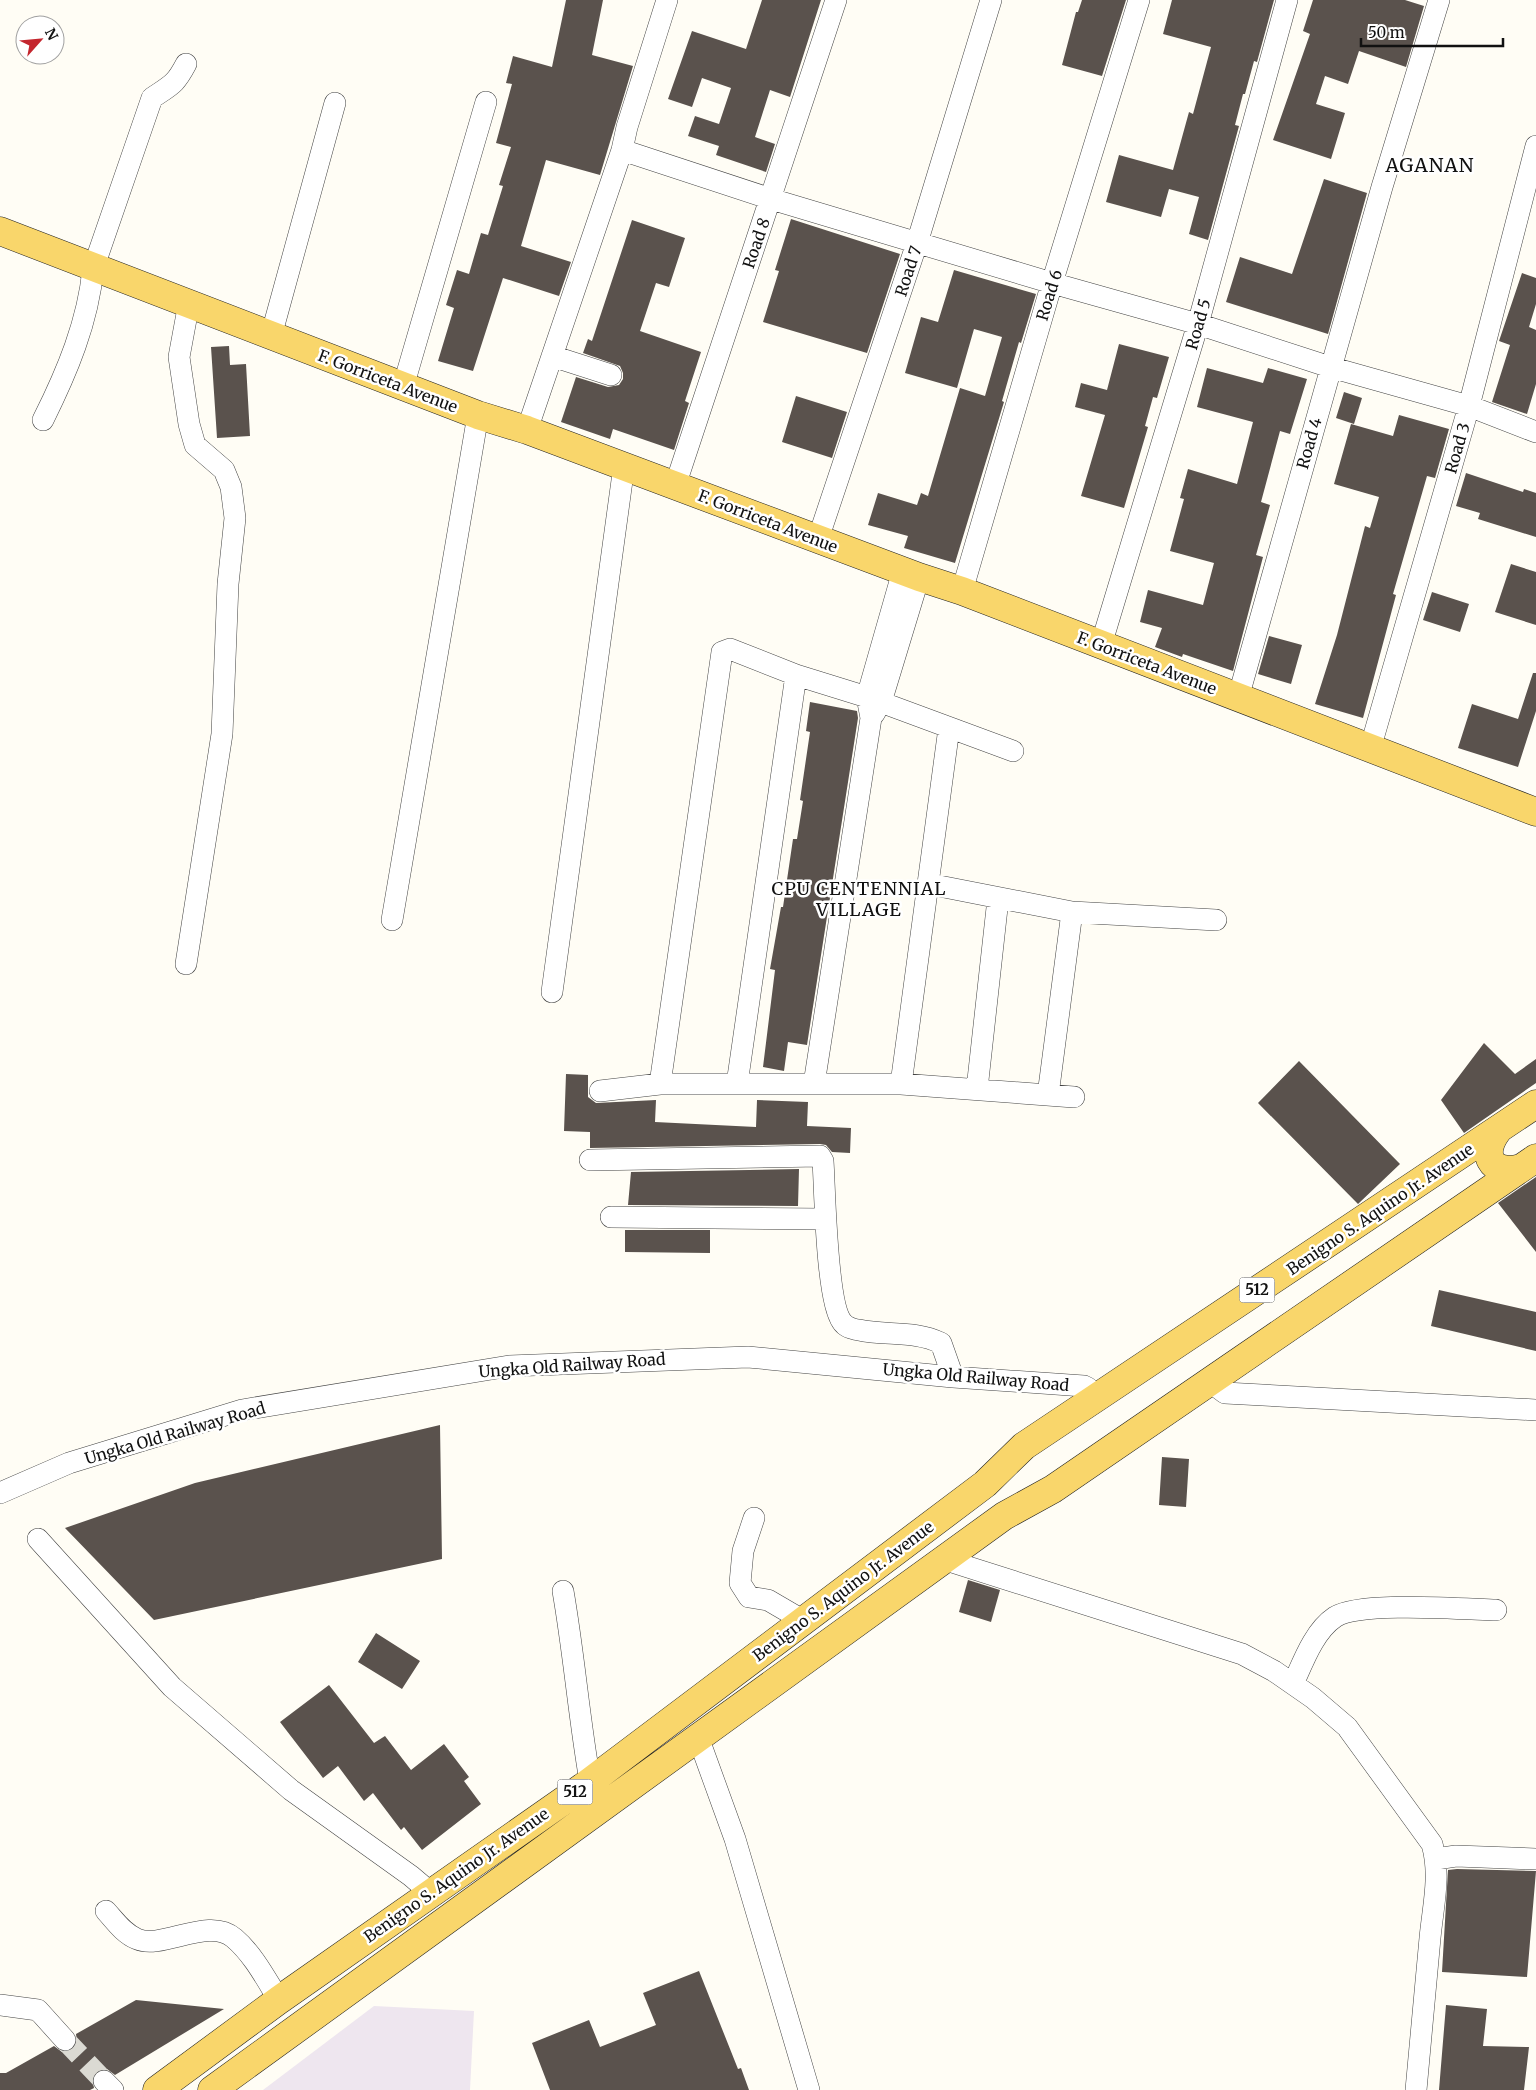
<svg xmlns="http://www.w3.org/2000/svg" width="1536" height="2090" font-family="Merriweather,serif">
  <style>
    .industrial { fill: #eee6ef }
    .building { fill: #5a524d }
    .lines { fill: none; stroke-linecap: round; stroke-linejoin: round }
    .minor-tunnel { stroke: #dbdad3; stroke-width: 21; stroke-dasharray: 21 11; stroke-linecap: butt }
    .minor-casing { stroke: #444; stroke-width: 22 }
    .major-casing { stroke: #222; stroke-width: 29 }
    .minor { stroke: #fff; stroke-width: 21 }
    .major { stroke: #f9d66b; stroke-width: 28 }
    .labels { text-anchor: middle; stroke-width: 5; stroke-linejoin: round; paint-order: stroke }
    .shield { fill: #fff; stroke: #585858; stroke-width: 1 }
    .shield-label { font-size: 15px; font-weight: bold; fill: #111 }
    .street-label { font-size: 16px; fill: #111; stroke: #fff }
    .neighbourhood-label { font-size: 18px; letter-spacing: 1px; fill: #111; stroke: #fff }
    .quarter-label { font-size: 19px; letter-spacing: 1px; fill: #111; stroke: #fff }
  </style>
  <rect width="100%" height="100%" fill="#fffdf5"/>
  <!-- industrial -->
  <path class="industrial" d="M374,2006L474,2011L470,2090H263Z"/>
  <!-- building -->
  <path class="building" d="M566,0H603L592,55L633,66L600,175L546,160L521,246L571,262L559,296L503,278L473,371L438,361L454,308L446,305L457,270L469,274L481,233L488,235L503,186L499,185L511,147L496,143L512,84L506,83L513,56L552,67Z
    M762,0H821L790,97L770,90L755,137L775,144L766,172L716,155L719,146L688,136L695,116L719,124L731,88L702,78L692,107L668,99L692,31L746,49Z
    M1082,0H1126L1102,76L1062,65L1076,12H1078Z
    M1172,0H1274L1257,62L1254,61L1245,94H1243L1235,125L1239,126L1208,240L1189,234L1199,197L1169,189L1161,217L1106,202L1119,155L1173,170L1189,112L1193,114L1211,47L1163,34Z
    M1313,0H1405L1424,6L1406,67L1359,51L1348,84L1325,76L1316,104L1345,113L1331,159L1273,140L1310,34L1303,31Z
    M1324,179L1367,193L1328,334L1226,302L1240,257L1292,274Z
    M791,219L900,254L867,353L763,322L779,271L775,270Z
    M632,220L685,238L669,287L656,283L640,331L701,352L685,401L689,403L674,450L613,429L610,439L561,422L576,377L608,387L619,385L623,379V373L620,366L583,353L588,339L592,341Z
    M954,270L1036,294L1021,343L1019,342L1002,401L1004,402L955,563L904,548L908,536L868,525L878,493L917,505L921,493L928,496L960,388L985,396L1002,337L974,329L957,388L905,373L921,317L938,322Z
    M1522,273L1536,278V304L1529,327L1536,330V384L1527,414L1492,402L1510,345L1499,341Z
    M1119,344L1169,357L1157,398L1153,397L1145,426L1148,427L1124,508L1081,496L1105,415L1075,407L1081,383L1107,390Z
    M229,346L230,365L246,364L250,436L217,438L211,347Z
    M1207,368L1263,383L1268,368L1307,379L1290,434L1280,431L1261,502L1270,505L1256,555L1263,557L1233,671L1183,654L1182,657L1155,647L1162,628L1140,622L1148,590L1203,605L1214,563L1170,551L1184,499L1180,498L1188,469L1237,484L1253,422L1197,407Z
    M1344,392L1362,398L1354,424L1336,418Z
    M796,396L847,412L832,458L782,442Z
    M1399,415L1449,429L1435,478L1427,476L1393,594L1396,595L1363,718L1315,704L1337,635L1365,526L1370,528L1379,497L1334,484L1351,424L1393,436Z
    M1466,473L1523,492L1524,489L1536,493V537L1478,519L1480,513L1456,506Z
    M1511,564L1536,572V625L1495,612Z
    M1432,592L1469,604L1460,632L1423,620Z
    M1269,636L1302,645L1291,684L1258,674Z
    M1533,673H1536V711L1518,767L1458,748L1472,704L1518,719Z
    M810,702L857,711L858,718L807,1045L788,1042L784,1071L763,1067L775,970L770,969L781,907H783L793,839H797L803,801L800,800L810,732L806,731Z
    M1484,1043L1515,1074L1536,1059V1083L1464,1133L1441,1100Z
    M1299,1061L1400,1164L1358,1204L1258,1103Z
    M566,1074L588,1075V1097L596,1103L656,1100L655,1122L756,1127L757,1100L808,1102L807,1126L851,1128L850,1153L832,1152L826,1145L820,1144L590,1148V1132L564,1131Z
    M799,1169L798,1206L628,1205L631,1172Z
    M1536,1177V1252L1498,1203Z
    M625,1230H710V1253L625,1252Z
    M1439,1290L1536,1312V1351L1431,1326Z
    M440,1425L442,1559L154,1620L65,1528L195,1483Z
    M1162,1457L1189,1459L1186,1507L1159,1505Z
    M968,1580L1000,1590L991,1622L959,1612Z
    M376,1633L420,1661L402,1689L358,1662Z
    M329,1685L374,1743L385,1736L411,1770L444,1744L469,1777L464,1781L481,1804L422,1850L404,1827L401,1830L373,1793L364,1801L338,1766L323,1778L280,1722Z
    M1457,1869L1536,1871L1527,1977L1442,1972L1448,1870Z
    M699,1971L738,2069L741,2068L749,2090H550L532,2043L589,2020L600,2047L656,2025L643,1993Z
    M136,2000L224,2009L115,2075L107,2069L96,2072L92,2078L94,2088L90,2090H0V2073H6L54,2046L62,2052L73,2050L77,2043L76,2034Z
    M1446,2005L1487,2009L1483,2046L1529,2047L1524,2090H1439Z"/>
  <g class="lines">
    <!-- minor-tunnel -->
    <path class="minor-tunnel" d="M65,2040L104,2081"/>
    <defs>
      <path id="minor" d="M622,150L771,199L1052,283L1198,324L1330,367L1469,406L1536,432
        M271,336L335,103
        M552,356L611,375
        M403,387L486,102
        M43,420C67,372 88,322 93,269L152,98C171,85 175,85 186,64
        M527,430L622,150L627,127L667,0
        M675,486L836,0
        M818,539L917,243L991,0
        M962,591L1052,283L1139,0
        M1101,645L1198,324L1287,0
        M1238,698L1382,187L1439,0
        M874,714L881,702L919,577
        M1370,749L1469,406L1536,146
        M929,884L1072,912L1216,920
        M392,920L478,415
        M186,964L222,734L228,584L235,518L231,487L224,470L195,445L189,424L179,357L189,303
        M552,992L624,466
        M660,1084L722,652L730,649L796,675L867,697L1013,751
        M737,1084L796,675
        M814,1084L871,718L867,697L903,571
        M901,1084L949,728
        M977,1089L998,899
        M600,1091L660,1084H901L1074,1097
        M1048,1095L1072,912
        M590,1160L820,1156L823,1161C825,1188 826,1311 845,1325C847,1327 855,1330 859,1330C886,1336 915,1330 941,1343L953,1377
        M611,1217L824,1219
        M1212,1380L1217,1387L1225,1393L1536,1410
        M0,1493L69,1463L242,1410L509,1366L748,1357L953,1377L1084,1386L1088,1388L1094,1399
        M754,1518L743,1551L740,1583L749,1597L768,1600L804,1621
        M38,1539L172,1687L291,1790L411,1876L431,1893
        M946,1560L1242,1654L1274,1671L1313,1698L1347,1727L1432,1844C1441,1875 1433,1906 1430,1938C1425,1989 1421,2039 1416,2090
        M563,1591C574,1654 579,1718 590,1781
        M1293,1684C1303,1662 1314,1631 1335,1617C1359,1601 1464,1609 1496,1610
        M698,1737L735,1839L809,2090
        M1436,1859L1456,1856L1536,1859
        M106,1911C115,1921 124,1934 137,1939C162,1950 209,1916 234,1938C253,1954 266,1979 279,2000
        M0,2005L38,2010L65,2040
        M104,2081L113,2090"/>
      <path id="major" d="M0,231L478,415L527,430L919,577L962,591L1536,812
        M1499,1129C1479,1153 1490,1176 1521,1168
        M157,2090L279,2000L583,1787L985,1484L1024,1446L1536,1104
        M212,2090L1004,1516L1053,1489L1536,1158"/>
    </defs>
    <!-- minor casing -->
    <use href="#minor" class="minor-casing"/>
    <!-- major casing -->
    <use href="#major" class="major-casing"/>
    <!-- minor -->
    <use href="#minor" class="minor"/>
    <!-- major -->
    <use href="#major" class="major"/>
  </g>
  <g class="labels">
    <!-- shield labels -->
    <g class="shield">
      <rect x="1239.5" y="1277.5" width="35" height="25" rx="4"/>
      <rect x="557.5" y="1779.5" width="35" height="25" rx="4"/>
    </g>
    <g class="shield-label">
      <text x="1257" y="1295">512</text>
      <text x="575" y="1797">512</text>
    </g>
    <!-- street labels -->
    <g class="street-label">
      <text transform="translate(756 243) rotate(-71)" y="6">Road 8</text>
      <text transform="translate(908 271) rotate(-72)" y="6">Road 7</text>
      <text transform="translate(1049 295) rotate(-73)" y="6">Road 6</text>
      <text transform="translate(1198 324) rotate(-74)" y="6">Road 5</text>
      <text transform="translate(388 381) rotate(21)" y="6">F. Gorriceta Avenue</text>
      <text transform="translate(1309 443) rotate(-74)" y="6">Road 4</text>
      <text transform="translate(1457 448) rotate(-74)" y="6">Road 3</text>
      <text transform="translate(768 521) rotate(21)" y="6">F. Gorriceta Avenue</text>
      <text transform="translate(1147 663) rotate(21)" y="6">F. Gorriceta Avenue</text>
      <text transform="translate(1380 1209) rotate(-34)" y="6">Benigno S. Aquino Jr. Avenue</text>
      <text transform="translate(572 1365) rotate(-4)" y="6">Ungka Old Railway Road</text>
      <text transform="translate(976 1377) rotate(5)" y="6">Ungka Old Railway Road</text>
      <text transform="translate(175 1433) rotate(-16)" y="6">Ungka Old Railway Road</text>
      <text transform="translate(843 1591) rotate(-37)" y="6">Benigno S. Aquino Jr. Avenue</text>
      <text transform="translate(456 1875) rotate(-35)" y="6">Benigno S. Aquino Jr. Avenue</text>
    </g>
    <!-- neighbourhood labels -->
    <g class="neighbourhood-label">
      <text x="859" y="895">CPU CENTENNIAL<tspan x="859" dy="21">VILLAGE</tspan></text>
    </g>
    <!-- quarter labels -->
    <g class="quarter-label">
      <text x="1430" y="172">AGANAN</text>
    </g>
  </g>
  <!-- north arrow -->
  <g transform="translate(40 40) rotate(63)"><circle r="24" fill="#ffffff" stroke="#a0a0a0"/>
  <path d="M0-4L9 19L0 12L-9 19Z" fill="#c4262e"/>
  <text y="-8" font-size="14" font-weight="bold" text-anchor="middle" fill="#111111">N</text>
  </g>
  <!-- scale -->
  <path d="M1361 38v8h142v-8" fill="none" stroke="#111111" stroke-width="2.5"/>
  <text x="1368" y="38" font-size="15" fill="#111111" stroke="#ffffff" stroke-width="4" paint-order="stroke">50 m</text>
</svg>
